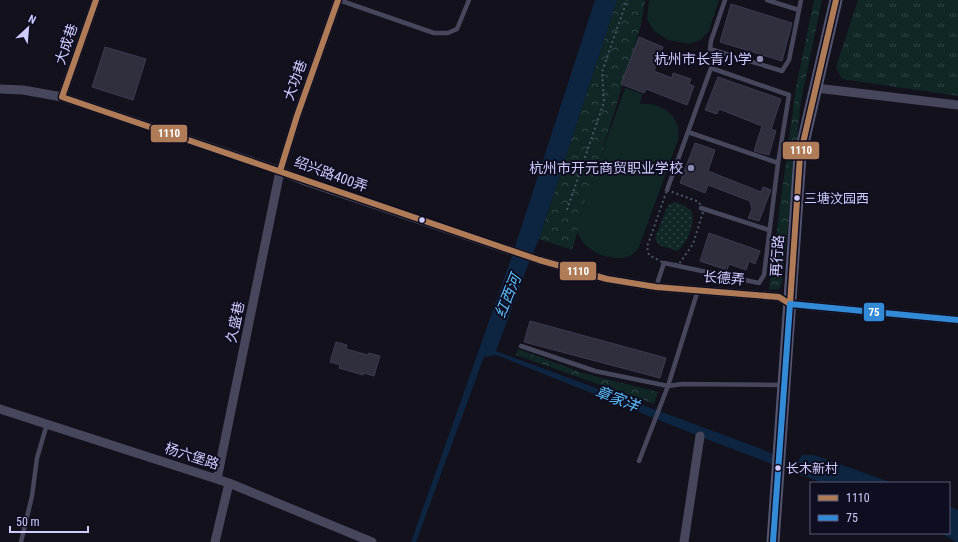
<svg xmlns="http://www.w3.org/2000/svg" width="958" height="542" font-family="'Roboto Condensed','Noto Sans SC',sans-serif">
  <style>
    .grass { fill: url(#grass-dots) }
    .forest { fill: url(#forest-crowns) }
    .park { fill: url(#park-tufts) }
    .pitch { fill: #102726 }
    .water { fill: #0d2541 }
    .building { fill: #302f3e; stroke: #3d3b50 }
    .lines { fill: none; stroke-linecap: round; stroke-linejoin: round }
    .path { stroke: #475763; stroke-width: 2; stroke-dasharray: 2 3; stroke-linecap: butt }
    .lane { stroke: #46475d; stroke-width: 4.5 }
    .street { stroke: #46475d; stroke-width: 9 }
    .secondary { stroke: #535470; stroke-width: 13 }
    .bus-1-casing { stroke: #0f0d20; stroke-width: 9 }
    .bus-2-casing { stroke: #0f0d20; stroke-width: 9 }
    .bus-1 { stroke: #b07c57; stroke-width: 6 }
    .bus-2 { stroke: #338bd7; stroke-width: 6 }
    .poi-dot { fill: #8c8bb0; stroke: #0f0d20; stroke-width: 1.5 }
    .bus-dot { fill: #cecdff; stroke: #0f0d20; stroke-width: 1.5 }
    .labels { text-anchor: middle; stroke-width: 4; stroke-linejoin: round; paint-order: stroke }
    .bus-label { font-size: 13px; fill: #cecdff; stroke: #0f0d20; text-anchor: start }
    .street-label { font-size: 14px; fill: #cecdff; stroke: #0f0d20 }
    .poi-label { font-size: 14px; fill: #cecdff; stroke: #0f0d20; text-anchor: end }
    .water-label { font-size: 15px; font-style: italic; fill: #5bc1fe; stroke: #0f0d20 }
    .line-badge { stroke: #0f0d20; stroke-width: 1.5 }
    .badge-label { font-size: 11px; text-anchor: middle; font-weight: bold; fill: #fff }
  </style>
  <defs>
    <pattern id="grass-dots" width="8" height="8" patternUnits="userSpaceOnUse"><rect width="8" height="8" fill="#102726"/><path d="M2 2h.1M6 6h.1" fill="none" stroke="#324547" stroke-width="1.8" stroke-linecap="round"/></pattern>
    <pattern id="forest-crowns" width="20" height="18" patternUnits="userSpaceOnUse"><rect width="20" height="18" fill="#102726"/><path d="M2 6a3 3 0 1 1 6 0M12 15a3 3 0 1 1 6 0" fill="none" stroke="#324547"/></pattern>
    <pattern id="park-tufts" width="24" height="20" patternUnits="userSpaceOnUse"><rect width="24" height="20" fill="#102726"/><path d="M3 7l-1-3M5 7V3M7 7l1-3M15 17l-1-3M17 17v-4M19 17l1-3" fill="none" stroke="#324547"/></pattern>
  </defs>
  <rect width="100%" height="100%" fill="#12111c"/>
  <!-- grass -->
  <path class="grass" d="M676,202L685,206L692,212C695,226 687,241 678,251L659,245L655,238L668,205Z"/>
  <!-- forest -->
  <path class="forest" d="M617,0H645L641,25L572,250L539,239Z
    M814,0H822L801,100L782,282L779,290L769,289L796,87Z
    M518,349L583,373L658,392L654,404L516,355Z"/>
  <!-- park -->
  <path class="park" d="M858,0H958V96L842,79L836,67Z"/>
  <!-- pitch -->
  <path class="pitch" d="M649,0H719L709,31L701,40L689,44L668,40L654,31L647,19Z
    M625,88L642,94L640,104C655,102 674,110 678,127C679,131 678,136 678,140L639,247C637,250 634,254 630,256C612,263 584,252 578,233C577,229 578,222 579,217Z"/>
  <!-- water -->
  <path class="water" d="M595,0H617L539,239L528,265L496,351L754,446L782,458L788,470L701,437L496,355L484,357L416,542H411L511,259Z
    M802,455H814L893,483H824L792,472Z
    M949,506L958,510V542H956L941,533H949Z"/>
  <!-- building -->
  <path class="building" d="M731,4L792,23L782,61L720,42Z
    M639,37L663,47L654,71L672,78L673,73L691,79L689,84L694,86L687,105L646,89L644,93L621,84Z
    M105,47L146,59L133,100L92,87Z
    M718,77L781,99L771,129L776,131L769,155L754,151L762,126L719,109L717,114L705,110Z
    M695,143L715,150L708,171L761,192L763,187L771,190L759,221L748,218L752,209L750,201L708,185L705,193L680,183Z
    M709,233L760,251L755,264L749,261L746,270L729,264L727,270L700,261Z
    M530,321L666,358L660,378L524,342Z
    M336,342L347,345L346,349L368,355L369,353L380,356L374,376L364,373L363,375L339,368L340,365L330,362Z"/>
  <g class="lines">
    <!-- path -->
    <path class="path" d="M667,190L699,202L703,212L693,244L679,264L664,263L649,255L647,247Z
      M567,210L604,102L602,72L627,0"/>
    <!-- lane -->
    <path class="lane" d="M339,0L434,33H448L457,29L469,0
      M725,0L711,41L710,49L782,71L789,60L801,0
      M767,0L799,10
      M688,132L778,163
      M701,208L769,230
      M656,287L664,263L759,283L764,275L778,163L789,95L711,68L667,190
      M521,346L595,371L668,386L682,384L782,385
      M639,461L668,386L698,290
      M21,542L32,496L37,458L47,424"/>
    <!-- street -->
    <path class="street" d="M816,88L958,105
      M0,89L23,90L62,97L280,171L305,181L539,260L607,279L656,287L779,297L790,304L958,320
      M62,97L96,0
      M0,409L229,483L372,542
      M217,479L280,171L297,116L338,0
      M215,542L229,483
      M684,542L700,436"/>
    <!-- secondary -->
    <path class="secondary" d="M773,542L800,156L836,0"/>
    <defs>
      <path id="bus-1" d="M96,0L62,97L539,260L607,279L656,287L779,297L790,304
        M280,171L297,116L338,0
        M790,304L800,156L836,0"/>
      <path id="bus-2" d="M790,304L958,320
        M773,542L790,304"/>
    </defs>
    <!-- bus-1 casing -->
    <use href="#bus-1" class="bus-1-casing"/>
    <!-- bus-2 casing -->
    <use href="#bus-2" class="bus-2-casing"/>
    <!-- bus-1 -->
    <use href="#bus-1" class="bus-1"/>
    <!-- bus-2 -->
    <use href="#bus-2" class="bus-2"/>
  </g>
  <!-- markers -->
  <g class="poi-dot">
    <circle cx="760" cy="59" r="4"/>
    <circle cx="691" cy="168" r="4"/>
  </g>
  <g class="bus-dot">
    <circle cx="797" cy="198" r="3.5"/>
    <circle cx="422" cy="220" r="3.5"/>
    <circle cx="778" cy="468" r="3.5"/>
  </g>
  <g class="labels">
    <!-- bus labels -->
    <g class="bus-label">
      <text x="804" y="203">三塘汶园西</text>
      <text x="786" y="473">长木新村</text>
    </g>
    <!-- street labels -->
    <g class="street-label">
      <text transform="translate(66 44) rotate(-71)" y="5">大成巷</text>
      <text transform="translate(295 80) rotate(-70)" y="5">大功巷</text>
      <text transform="translate(331 174) rotate(20)" y="5">绍兴路400弄</text>
      <text transform="translate(777 256) rotate(-86)" y="5">再行路</text>
      <text transform="translate(724 278) rotate(5)" y="5">长德弄</text>
      <text transform="translate(235 322) rotate(-78)" y="5">久盛巷</text>
      <text transform="translate(192 456) rotate(18)" y="5">杨六堡路</text>
    </g>
    <!-- poi labels -->
    <g class="poi-label">
      <text x="752" y="64">杭州市长青小学</text>
      <text x="683" y="173">杭州市开元商贸职业学校</text>
    </g>
    <!-- water labels -->
    <g class="water-label">
      <text transform="translate(508 296) rotate(-68)" y="5">红西河</text>
      <text transform="translate(617 399) rotate(21)" y="5">章家洋</text>
    </g>
  </g>
  <g class="line-badge">
    <rect x="150" y="124" width="38" height="19" rx="4" fill="#b07c57"/>
    <rect x="782" y="141" width="38" height="19" rx="4" fill="#b07c57"/>
    <rect x="559" y="261" width="38" height="20" rx="4" fill="#b07c57"/>
    <rect x="863" y="302" width="22" height="20" rx="4" fill="#338bd7"/>
  </g>
  <g class="badge-label">
    <text x="169" y="137">1110</text>
    <text x="801" y="154">1110</text>
    <text x="578" y="275">1110</text>
    <text x="874" y="316">75</text>
  </g>
  <!-- legend -->
  <rect x="810" y="482" width="140" height="52" fill="#0f0d20" stroke="#5b5a79"/>
  <rect x="818" y="495" width="20" height="6" fill="#b07c57" stroke="#5b5a79"/>
  <text x="846" y="502" font-size="12" fill="#cecdff">1110</text>
  <rect x="818" y="515" width="20" height="6" fill="#338bd7" stroke="#5b5a79"/>
  <text x="846" y="522" font-size="12" fill="#cecdff">75</text>
  <!-- north arrow -->
  <g transform="translate(28 28) rotate(26)" stroke="#0f0d20" stroke-width="3" paint-order="stroke">
  <path d="M0-3L7 15L0 10L-7 15Z" fill="#cecdff"/>
  <text y="-6" font-size="11" font-weight="bold" text-anchor="middle" fill="#cecdff">N</text>
  </g>
  <!-- scale -->
  <path d="M10 526v6h78v-6" fill="none" stroke="#cecdff" stroke-width="2"/>
  <text x="16" y="526" font-size="12" fill="#cecdff" stroke="#0f0d20" stroke-width="3" paint-order="stroke">50 m</text>
</svg>
